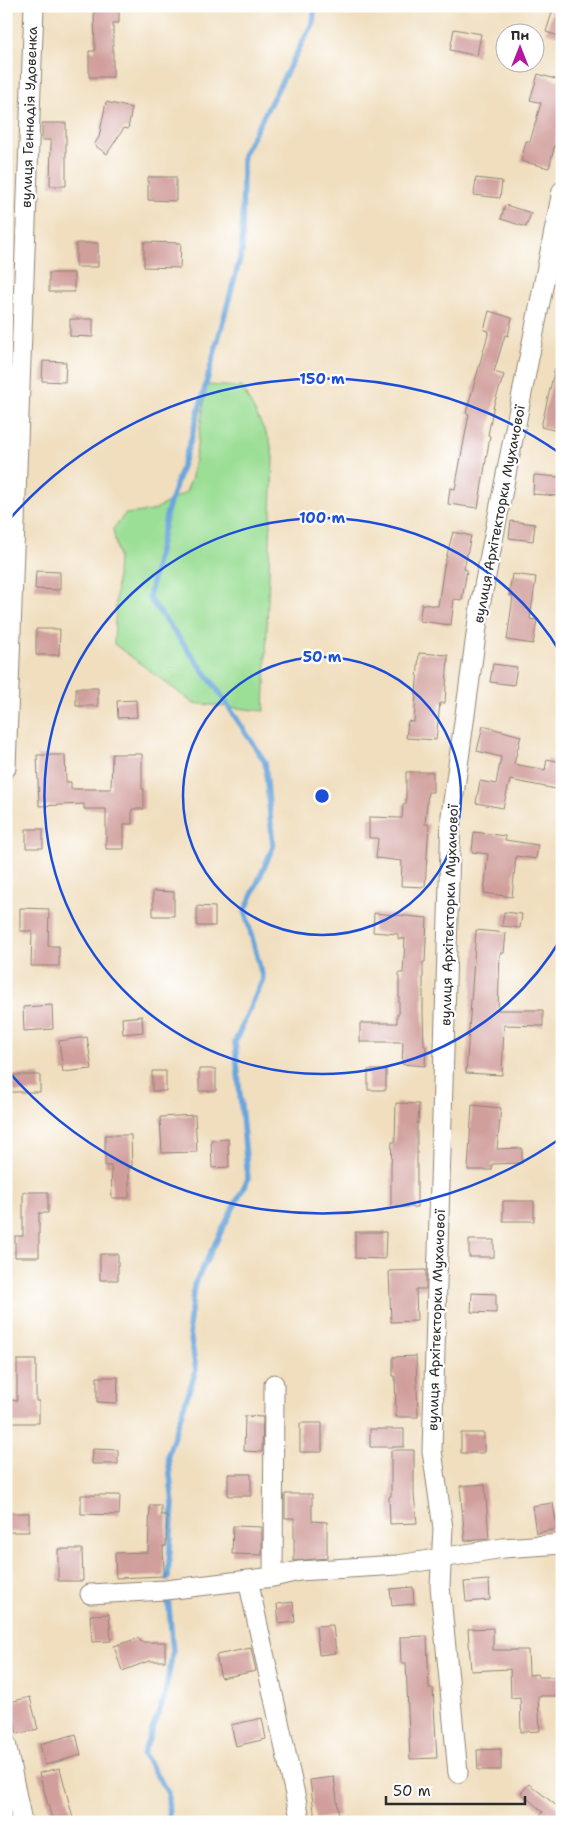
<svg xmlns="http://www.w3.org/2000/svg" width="568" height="1828" font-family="'Shantell Sans',sans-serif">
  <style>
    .green { fill: #9bde95; stroke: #638460 }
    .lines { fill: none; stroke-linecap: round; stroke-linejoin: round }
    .stream { stroke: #6aa6db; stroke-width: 5.5 }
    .building { fill: #d09e9b }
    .street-casing { stroke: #8e8474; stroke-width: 21 }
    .street { stroke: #fff; stroke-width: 19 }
    .ring { fill: none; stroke: #1d4ed8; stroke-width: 2.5 }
    .labels { text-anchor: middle; stroke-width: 4.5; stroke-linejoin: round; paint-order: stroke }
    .street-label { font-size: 14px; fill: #2b2b2b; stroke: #fff }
    .centre { fill: #1d4ed8; stroke: #fff; stroke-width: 2.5 }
    .ring-label { font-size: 15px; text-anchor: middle; font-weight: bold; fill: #1d4ed8; stroke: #fff; stroke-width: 4.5; stroke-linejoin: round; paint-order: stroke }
  </style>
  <rect width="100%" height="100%" fill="#fff"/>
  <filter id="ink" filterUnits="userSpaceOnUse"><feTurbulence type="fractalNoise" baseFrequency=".02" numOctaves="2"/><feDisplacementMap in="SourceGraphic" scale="10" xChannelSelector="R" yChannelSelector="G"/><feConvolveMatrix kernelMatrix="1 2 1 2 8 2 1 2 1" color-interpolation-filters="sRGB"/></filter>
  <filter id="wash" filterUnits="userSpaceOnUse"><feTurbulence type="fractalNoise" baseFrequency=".0096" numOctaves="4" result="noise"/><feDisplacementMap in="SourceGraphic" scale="20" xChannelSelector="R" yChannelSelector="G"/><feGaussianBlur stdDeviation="1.12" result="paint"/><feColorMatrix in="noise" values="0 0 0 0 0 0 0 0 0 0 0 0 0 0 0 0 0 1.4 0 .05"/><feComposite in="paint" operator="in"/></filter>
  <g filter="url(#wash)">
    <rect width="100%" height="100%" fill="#f0debe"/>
    <!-- green -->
    <path class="green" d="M207,385L242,387L270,441L273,458L264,711L193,703L114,644L118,555L113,529L125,514L152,511L186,492L192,477Z"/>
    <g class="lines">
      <!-- stream -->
      <path class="stream" d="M168,1578L173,1505L168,1454L196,1370L189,1327L194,1285L248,1179L235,1042L263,979L245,911L273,847L265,762L215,686L149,598L167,512L191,439L242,251L243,155L313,22L315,6
        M168,1597L173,1651L164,1699L143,1754L168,1793L169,1822"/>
    </g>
    <g id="blocks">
      <!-- building -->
      <path class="building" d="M554,6H562V37L546,32Z
        M94,7H119V23H113V77H89V51H95Z
        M454,29L481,34L477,56L450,50Z
        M538,74L562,81V117L549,168L521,161L526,141L530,142L541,103L530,100Z
        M106,102L132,108L128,129L124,128L107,154L94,145L99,137Z
        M42,123H66V186H50L51,140H42Z
        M148,177H176V201L148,200Z
        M476,178L502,181L500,198L474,195Z
        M505,205L531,213L526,227L501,219Z
        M144,242L181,243L180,268L144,267Z
        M76,243H98V267H76Z
        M49,273H74V292H49Z
        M489,311L512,318L508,336L505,335L494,372L504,375L494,404L488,435L490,436L478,508L448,504L450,488L455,489L469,414L466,413L489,331L484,330Z
        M70,319H93V337L70,336Z
        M43,361L66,362L65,382L42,381Z
        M555,368L562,369V432L541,427Z
        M534,475L560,477L559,496L533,494Z
        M511,521L535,524L533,541L509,538Z
        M453,532L471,536L464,569L467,570L462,600L454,599L451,625L419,621L422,604L438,606L444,566Z
        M36,571L60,572V590L35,589Z
        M512,574L536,577L530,619L537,620L533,644L507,640L513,596L509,595Z
        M36,629H60L59,655H36Z
        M419,653L448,655L445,703H440L436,740L406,738L408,721L414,722Z
        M493,664L517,667L514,685L490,682Z
        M76,688H98V706H76Z
        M136,700L137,717L118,718L117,701Z
        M483,726L521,736L514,764L545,770L547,759L561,762L556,789L510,780L503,808L476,803L480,781L496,784L501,757L477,751Z
        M112,754H142V789H144V809H132V824H124V849H106V809H84V804L39,806L37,755H65L66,782H71V789H111Z
        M406,772H433V792H428L425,824H429L425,887L401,886L402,861L376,858L378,838H369V817L402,818L403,804H406Z
        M26,829H43V848H26Z
        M474,832L505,836V840L538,845L536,859L516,856L512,897L484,893L488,854L472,852Z
        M153,891L174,892V916H153Z
        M197,906L215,907V926H197Z
        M20,908L49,909L48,946H59V966H31L32,931H20Z
        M504,912L522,914L520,928L502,926Z
        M374,913L427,918L425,962H423V1014L424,1046H426L425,1066L402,1064L403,1042H360V1023H397V1014H399V973H403L405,939H398V934L373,932Z
        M476,930L506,933L504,953H500L498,1010H543V1026L504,1025L502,1075L466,1073Z
        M52,1005L53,1029L24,1031L23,1007Z
        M142,1016L143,1032L123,1034L122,1018Z
        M87,1037L92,1069L63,1072L59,1041Z
        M199,1069H216V1091H199Z
        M368,1070H386V1090H368Z
        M152,1071H166V1091H152Z
        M9,1075H40V1092H9Z
        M396,1103L419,1104L418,1123L417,1122V1207H391V1167L392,1142H395Z
        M472,1105L501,1108L497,1149L522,1148V1163L492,1164V1170H468Z
        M195,1115L197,1152L162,1153L160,1117Z
        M105,1135H131L132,1166H129V1198H112L111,1166H105Z
        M228,1139L229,1167L212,1168L211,1140Z
        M23,1192H48V1213H39V1257H15V1236H23Z
        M503,1201H534V1221H503Z
        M355,1232H386L385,1259L355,1258Z
        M469,1240H494V1257H469Z
        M100,1254H118V1280H100Z
        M426,1270V1289H416L417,1321L391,1322L389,1271Z
        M472,1293L496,1294V1313L471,1312Z
        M416,1356L418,1417H396L395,1376H393V1357Z
        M17,1360H36V1401H39V1423H11V1400L17,1401Z
        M97,1377H118L117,1403L97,1402Z
        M245,1416L263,1417L262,1452L244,1451Z
        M300,1423H322V1452H300Z
        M370,1429H404V1447H370Z
        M461,1433H484V1453H461Z
        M93,1449L118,1450V1464H92Z
        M391,1450H414V1495L417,1523L390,1524L389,1497L391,1496Z
        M228,1474H251V1496H228Z
        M485,1484L489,1539L465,1541L460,1486Z
        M285,1494H312V1521L327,1522V1558L294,1561V1518H285Z
        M81,1495H120L119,1515L81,1514Z
        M553,1503L557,1529L536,1533L532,1506Z
        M150,1505H161V1515H167L166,1546H163L164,1576L116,1578L115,1553L148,1552Z
        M7,1513H29V1532H7Z
        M233,1526L262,1527V1555L232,1554Z
        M58,1549H82L83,1581H58Z
        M489,1580L490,1600L466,1602L464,1582Z
        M413,1587L414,1604L392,1606L390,1589Z
        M293,1602L295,1622L279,1624L277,1604Z
        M109,1614L111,1641L92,1642L90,1615Z
        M333,1625L336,1653L319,1655L316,1626Z
        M493,1628V1650H528L529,1675L537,1674L538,1677H562V1696H538L540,1731L521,1732L520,1697L511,1698L510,1669L471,1671L468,1629Z
        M427,1636L429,1688H433L437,1758L410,1759L406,1663H401L400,1637Z
        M139,1638L141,1642H165V1661H149L122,1671L114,1646Z
        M251,1648L256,1671L221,1678L216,1655Z
        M30,1697L38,1729L17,1734L10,1702Z
        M262,1718L266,1739L236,1746L231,1725Z
        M76,1734L81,1755L45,1765L40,1744Z
        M501,1749V1770H478L477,1750Z
        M60,1768L74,1822H53L39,1773Z
        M334,1777L339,1816L315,1819L310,1780Z
        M529,1784L562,1810V1822H535L543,1812L521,1793Z"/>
    </g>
  </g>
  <g filter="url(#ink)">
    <use href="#blocks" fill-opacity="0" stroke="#8e8474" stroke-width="1"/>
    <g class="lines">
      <defs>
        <path id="street" d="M6,768L34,6
          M273,1577L274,1384
          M248,1580L301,1822
          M90,1594L166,1590L273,1577L299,1571L398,1565L503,1548L562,1544
          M6,1743L22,1822
          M458,1773L440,1586L443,1528L432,1451L451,816L480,606L562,191"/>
      </defs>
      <!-- street casing -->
      <use href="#street" class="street-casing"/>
      <!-- street -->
      <use href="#street" class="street"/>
    </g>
  </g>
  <!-- distance rings -->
  <g class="ring">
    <circle cx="322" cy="796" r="139"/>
    <path d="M562 937A278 278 0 1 1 562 655"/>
    <path d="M561 1138A417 417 0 0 1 7 1070M7 522A417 417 0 0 1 561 454"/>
  </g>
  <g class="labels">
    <!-- street labels -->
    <g class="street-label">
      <text transform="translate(29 117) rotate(-88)" y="5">вулиця Геннадія Удовенка</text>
      <text transform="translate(499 514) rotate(-79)" y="5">вулиця Архітекторки Мухачової</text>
      <text transform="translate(449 915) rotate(-88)" y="5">вулиця Архітекторки Мухачової</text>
      <text transform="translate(436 1320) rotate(-88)" y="5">вулиця Архітекторки Мухачової</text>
    </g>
  </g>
  <circle cx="322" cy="796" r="8" class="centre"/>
  <g class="ring-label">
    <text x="322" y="384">150 m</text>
    <text x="322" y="523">100 m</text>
    <text x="322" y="662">50 m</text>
  </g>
  <!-- margin -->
  <rect width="568" height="1828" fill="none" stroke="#fff" stroke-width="25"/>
  <!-- north arrow -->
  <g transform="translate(520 48)"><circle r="24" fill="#ffffff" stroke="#aaaaaa"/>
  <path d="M0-4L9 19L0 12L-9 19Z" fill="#b5179e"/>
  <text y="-8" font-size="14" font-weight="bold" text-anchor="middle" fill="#2b2b2b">Пн</text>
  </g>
  <!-- scale -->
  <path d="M386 1796v8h139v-8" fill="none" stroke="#2b2b2b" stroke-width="2.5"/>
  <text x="393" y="1796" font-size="15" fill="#2b2b2b" stroke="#ffffff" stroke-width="4" paint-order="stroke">50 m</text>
</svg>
